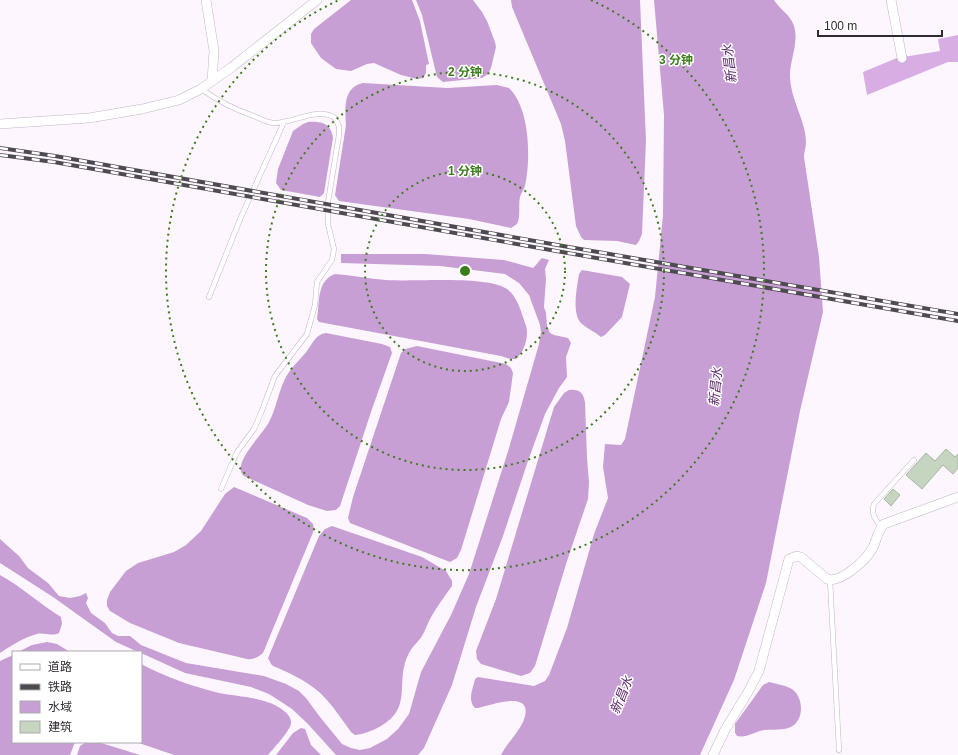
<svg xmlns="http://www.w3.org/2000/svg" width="958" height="755" font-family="Helvetica,'Noto Sans SC',sans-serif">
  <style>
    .forest { fill: #d7ade4 }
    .water { fill: #c89fd5 }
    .building { fill: #c5d5c0; stroke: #a8b7a3 }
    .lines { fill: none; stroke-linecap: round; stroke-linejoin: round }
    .lane-casing { stroke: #c4b4c9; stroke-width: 5.5 }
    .street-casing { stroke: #c4b4c9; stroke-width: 10 }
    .lane { stroke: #fff; stroke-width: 4.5 }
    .street { stroke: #fff; stroke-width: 9 }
    .rail-casing { stroke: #4f4951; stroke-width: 4 }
    .rail { stroke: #fff; stroke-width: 2.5; stroke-dasharray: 8; stroke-linecap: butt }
    .ring { fill: none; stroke: #3b7c1b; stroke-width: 2; stroke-dasharray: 2 4 }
    .labels { text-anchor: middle; stroke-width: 3; stroke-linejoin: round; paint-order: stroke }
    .water-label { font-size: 13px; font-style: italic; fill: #5d2a6b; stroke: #fff }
    .centre { fill: #3b7c1b; stroke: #fff; stroke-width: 2 }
    .ring-label { font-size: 12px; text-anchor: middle; font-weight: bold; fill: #3b7c1b; stroke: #fff; stroke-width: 3; stroke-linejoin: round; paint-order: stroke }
  </style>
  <rect width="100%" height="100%" fill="#fdf6ff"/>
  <!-- forest -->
  <path class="forest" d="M958,35V62H948L867,95L863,72L897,58L940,51L938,39Z"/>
  <!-- water -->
  <path class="water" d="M351,0H412L420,21L429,64L426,65V73L423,78L417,79L401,75L374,63L367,64L351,71L336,69L321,58L311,43V34L314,29Z
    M416,0H473L482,12L487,21L495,42L496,47L491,68L488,74L482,78L443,82L437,77L436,73L422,15Z
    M511,0H640L646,141L642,234L639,241L636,245L617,241L584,240L581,237L576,226L565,141L561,124L512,7Z
    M654,0H774C780,10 791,15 794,26C799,43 790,59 790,75C790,99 806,121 806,142C806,147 804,152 804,157L819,257L823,312L800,411L766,583L734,680L700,755H501C507,743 518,733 523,722C537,689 493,704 478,708H475C467,700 473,689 475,679L478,677L534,686L545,681L549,675L567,628L594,534L608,498L603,467L605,444L621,445L625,439L655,297L663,215L664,115Z
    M363,83L447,88L497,85L509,88C530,108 531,159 525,186C524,189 521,193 520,197C518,206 521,216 517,224L511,228L469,219L339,201L335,195L346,125C345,109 343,87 363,83Z
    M308,122C321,121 331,123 333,138L324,193L320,197L281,190L276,183L278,169L293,131L303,124Z
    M341,254H425L504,260L533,268C537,265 538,261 542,258L549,260L545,269L546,279L544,307L546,313L547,326L550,333L554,335L568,338L571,343L566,357L567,377L559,388L545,414L528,461L503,536L476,607L452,685L424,748L418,755H336L307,723L292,709L269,694L251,687L185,673L141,653V652H138L116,642L53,597L0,563V539L19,556L28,568L48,583L59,596L70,598L80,596L86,593L88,598L86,603L91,613L105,623L112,633L118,636H130L141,645L186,663L264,676L286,684L299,691L306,698L320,717L342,744L351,748L360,750L370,748L387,739L398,729L409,714L421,672L451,615L469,574L509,448L539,344L541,332L540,325L529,295L519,283L505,274L440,266L341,263Z
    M582,270L622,277L630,284L622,317L605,335L601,337C595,332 588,329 582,324C571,315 577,287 579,274Z
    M335,274C352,275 369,279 386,280C413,282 487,275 507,289C517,296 521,311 525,323C530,334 525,351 516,359H510L501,356L319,322L317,319C320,303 316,281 335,274Z
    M326,333L382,344L390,347L392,353L372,409L340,506L336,510L327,511L308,505L244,476C230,465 264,433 269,422C276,409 278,394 284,381C289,369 299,361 307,351C312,344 316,334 326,333Z
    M417,346L506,364L511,368L513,373L509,402L501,419L461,550L457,558L450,562L350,523L348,518L353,497L401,353L405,349Z
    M569,390C579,389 583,392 585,402L587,458L589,482L588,499L567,561L535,666L530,673L521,676L481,664L477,659L476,651L496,599L554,407L564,393Z
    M234,487L307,518L313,524L314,530L263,653C258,657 253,660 247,659L179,643L130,623L110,611L107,606V600L110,592L126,571L138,563L174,552L186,545L201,531L225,494Z
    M332,526L422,557L446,571L452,581V586C444,597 436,608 430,619C427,625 425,631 422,636C418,642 412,647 409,653C394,681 414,707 381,726C372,731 364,734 355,735L351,732C343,721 335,709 326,699C312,683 292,674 273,666L271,664L268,658L319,536L325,529Z
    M0,575C22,587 40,604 61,617L62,624L59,633C52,637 44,632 37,634C24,637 11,646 0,653Z
    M47,642L57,644L70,652H18L32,645Z
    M13,655V742H75L70,755H0V661Z
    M141,664C166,677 191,686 219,693C234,696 256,697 270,703C278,706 292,714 291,723C291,730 273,749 268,755H174L136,742H141Z
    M769,682C776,684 784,685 790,688C804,695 805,720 791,727C783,731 773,729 764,730C754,732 747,738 737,736L735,733V724L763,685Z
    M301,728L305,729L311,745L321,755H276L293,733Z
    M86,742H98L140,755H77L80,746Z"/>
  <!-- building -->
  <path class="building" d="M946,449L955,457L958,454V468L953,474L943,465L922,489L906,475L926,453L935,461Z
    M893,489L900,495L891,506L884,499Z"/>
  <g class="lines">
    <defs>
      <path id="lane" d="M201,89C218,101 236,110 256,117C261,119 267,122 273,123C293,124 317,106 335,118L339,126V135L328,202V224L334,249L332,260L317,282L315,305L307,334L275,376L261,413L254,429L237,452L221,489
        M209,297L241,217L284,122
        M881,527C875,519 871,514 874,504L914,460
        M830,580L839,750"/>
      <path id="street" d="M206,0L214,51L212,81
        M891,0L902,58
        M0,124L89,118L142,109L179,100L201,89L232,67L317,0
        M713,755L725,730L748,692L759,671L789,559L797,556L801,557L827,579C840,584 866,560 872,549C877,541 877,531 884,524L958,497"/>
    </defs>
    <!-- lane casing -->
    <use href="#lane" class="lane-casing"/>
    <!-- street casing -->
    <use href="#street" class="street-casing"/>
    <!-- lane -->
    <use href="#lane" class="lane"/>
    <!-- street -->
    <use href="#street" class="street"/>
    <defs>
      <path id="rail" d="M0,148L55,156L563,246L958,314
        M0,155L54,162L562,252L958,321"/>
    </defs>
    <!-- rail casing -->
    <use href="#rail" class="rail-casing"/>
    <!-- rail -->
    <use href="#rail" class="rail"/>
  </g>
  <!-- distance rings -->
  <g class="ring">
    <circle cx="465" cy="271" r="100"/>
    <circle cx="465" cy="271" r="199"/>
    <path d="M591 0A299 299 0 1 1 339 0"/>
  </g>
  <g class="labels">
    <!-- water labels -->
    <g class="water-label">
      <text transform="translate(729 64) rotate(-97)" y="5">新昌水</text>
      <text transform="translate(715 387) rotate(-85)" y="5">新昌水</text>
      <text transform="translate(621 695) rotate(-68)" y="5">新昌水</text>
    </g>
  </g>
  <circle cx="465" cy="271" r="6" class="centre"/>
  <g class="ring-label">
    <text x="676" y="64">3 分钟</text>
    <text x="465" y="76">2 分钟</text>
    <text x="465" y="175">1 分钟</text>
  </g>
  <!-- legend -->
  <rect x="12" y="651" width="130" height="92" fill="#ffffff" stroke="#acaaad"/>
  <rect x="20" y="664" width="20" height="6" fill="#ffffff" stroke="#acaaad"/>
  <text x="48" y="671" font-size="12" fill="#302a32">道路</text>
  <rect x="20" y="684" width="20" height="6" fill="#4f4951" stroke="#acaaad"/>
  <text x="48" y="691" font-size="12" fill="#302a32">铁路</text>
  <rect x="20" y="701" width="20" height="12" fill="#c89fd5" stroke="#acaaad"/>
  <text x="48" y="711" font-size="12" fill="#302a32">水域</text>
  <rect x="20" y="721" width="20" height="12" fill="#c5d5c0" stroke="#acaaad"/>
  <text x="48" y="731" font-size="12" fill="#302a32">建筑</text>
  <!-- scale -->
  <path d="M818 30v6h124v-6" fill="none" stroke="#302a32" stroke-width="2"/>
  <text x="824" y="30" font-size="12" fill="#302a32" stroke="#ffffff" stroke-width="3" paint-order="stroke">100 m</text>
</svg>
